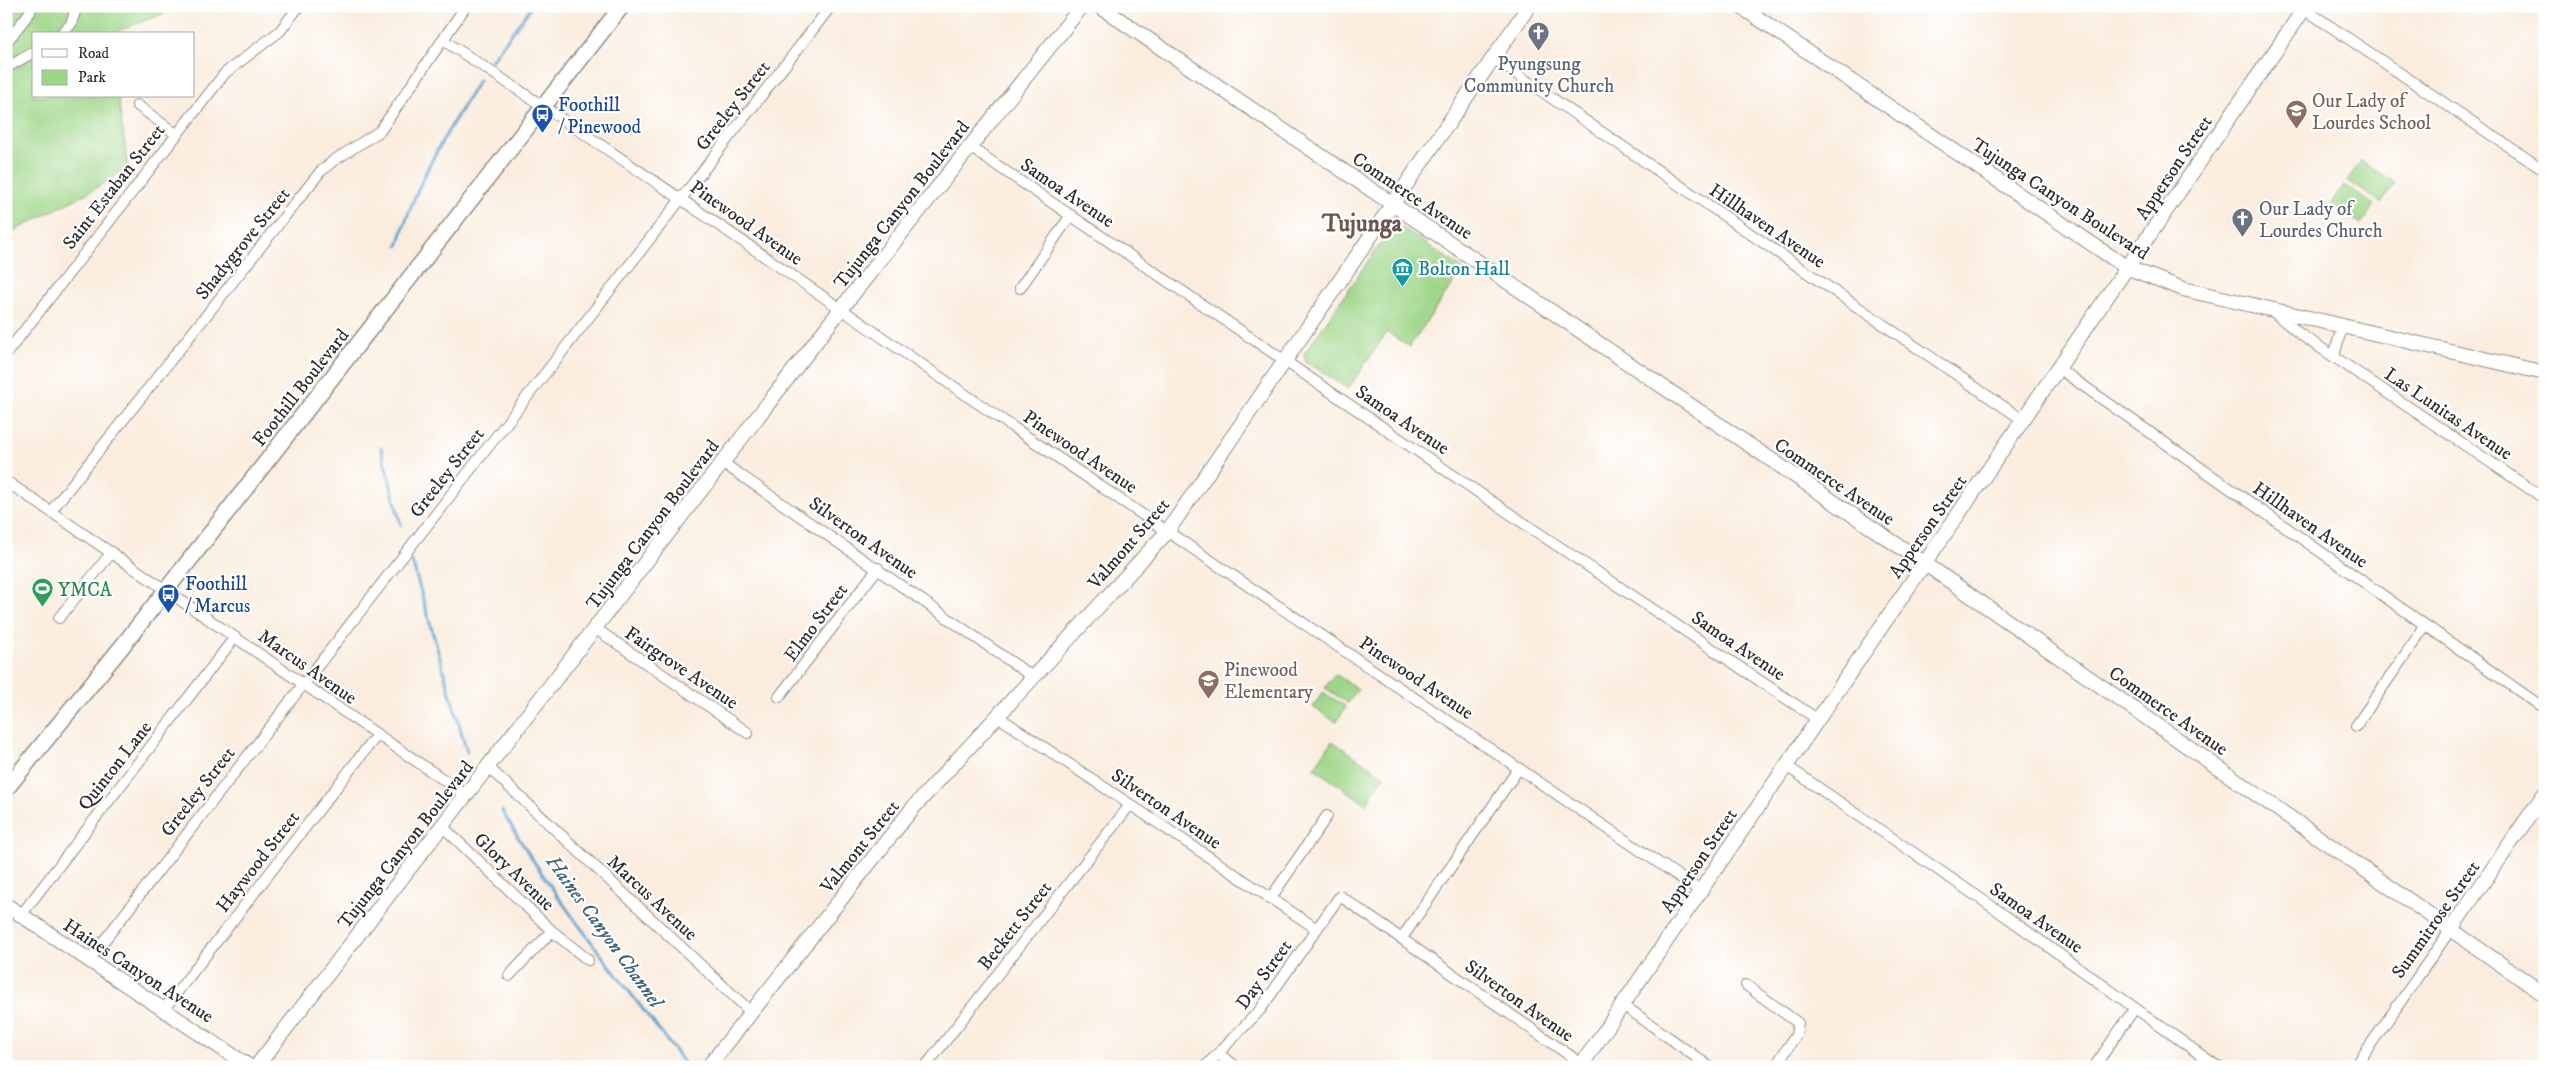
<svg xmlns="http://www.w3.org/2000/svg" width="2551" height="1073" font-family="'IM FELL DW Pica',serif">
  <style>
    .green { fill: #9ed688; stroke: #64805a }
    .lines { fill: none; stroke-linecap: round; stroke-linejoin: round }
    .stream { stroke: #56a2ce; stroke-width: 3 }
    .street-casing { stroke: #928c85; stroke-width: 12 }
    .secondary-casing { stroke: #928c85; stroke-width: 16 }
    .primary-casing { stroke: #928c85; stroke-width: 18 }
    .street { stroke: #fff; stroke-width: 10 }
    .secondary { stroke: #fff; stroke-width: 14 }
    .primary { stroke: #fff; stroke-width: 15 }
    .labels { text-anchor: middle; stroke-width: 4.5; stroke-linejoin: round; paint-order: stroke }
    .worship-label { font-size: 19px; fill: #5b616d; stroke: #fff }
    .education-label { font-size: 19px; fill: #785e54; stroke: #fff; text-anchor: start }
    .transit-label { font-size: 19px; fill: #164399; stroke: #fff; text-anchor: start }
    .street-label { font-size: 19px; fill: #2b2b2b; stroke: #fff }
    .culture-label { font-size: 19px; fill: #0d838f; stroke: #fff; text-anchor: start }
    .leisure-label { font-size: 19px; fill: #27864d; stroke: #fff; text-anchor: start }
    .water-label { font-size: 20px; font-style: italic; fill: #3e6174; stroke: #fff }
    .district-label { font-size: 24px; font-weight: bold; fill: #6e554e; stroke: #fff }
  </style>
  <rect width="100%" height="100%" fill="#fff"/>
  <filter id="ink" filterUnits="userSpaceOnUse"><feTurbulence type="fractalNoise" baseFrequency=".02" numOctaves="2"/><feDisplacementMap in="SourceGraphic" scale="10" xChannelSelector="R" yChannelSelector="G"/><feConvolveMatrix kernelMatrix="1 2 1 2 8 2 1 2 1" color-interpolation-filters="sRGB"/></filter>
  <filter id="wash" filterUnits="userSpaceOnUse"><feTurbulence type="fractalNoise" baseFrequency=".0096" numOctaves="4" result="noise"/><feDisplacementMap in="SourceGraphic" scale="20" xChannelSelector="R" yChannelSelector="G"/><feGaussianBlur stdDeviation="1.12" result="paint"/><feColorMatrix in="noise" values="0 0 0 0 0 0 0 0 0 0 0 0 0 0 0 0 0 1.4 0 .05"/><feComposite in="paint" operator="in"/></filter>
  <g filter="url(#wash)">
    <rect width="100%" height="100%" fill="#faeddf"/>
    <!-- green -->
    <path class="green" d="M6,6H184L110,34H34V96H118L128,168L91,191L6,235Z
      M2361,161L2395,183L2381,203L2347,180Z
      M2344,185L2374,205L2361,224L2331,203Z
      M1397,227H1401L1463,269L1409,347L1387,332L1348,389L1305,361L1304,354L1391,228L1394,230Z
      M1335,674L1358,689L1348,703L1325,688Z
      M1323,692L1346,707L1336,722L1313,707Z
      M1332,741L1384,776L1366,804L1314,768Z"/>
    <g class="lines">
      <!-- stream -->
      <path class="stream" d="M492,60L532,6
        M398,246C415,183 445,135 479,80
        M381,448L401,525
        M412,561L467,752
        M502,811C555,901 624,983 687,1067"/>
    </g>
  </g>
  <g filter="url(#ink)">
    <g class="lines">
      <defs>
        <path id="street" d="M2300,6L2545,171
          M61,34L71,24L77,6
          M443,40C637,167 826,299 1017,430C1244,584 1473,735 1699,890
          M6,43L30,12L32,6
          M1493,58L2023,420
          M6,68L34,52
          M137,105L176,134
          M970,147L1525,524L1817,719
          M1020,288L1071,215
          M2271,310L2300,334L2545,499
          M6,354L225,73L280,31L299,6
          M2334,356L2342,327
          M2058,368L2545,709
          M723,463L1033,677
          M6,481C159,586 312,691 466,795
          M51,511L320,172L333,161L380,131L466,6
          M59,618L112,552
          M596,629L748,733
          M779,697L878,568
          M997,716L1317,929
          M2356,726L2425,626
          M1785,765L1997,910L2218,1067
          M488,767L751,1012
          M442,826L552,931L588,960
          M1270,899L1327,816
          M21,915L235,637
          M1402,938L1519,768
          M89,960L831,6
          M509,976L552,931
          M1746,985L1798,1023L1796,1035L1775,1067
          M1623,1005L1710,1067
          M164,1009L377,735
          M1218,1054L1237,1067
          M925,1067L1130,805
          M1205,1067L1260,1010L1340,896L1582,1064
          M2094,1067L2135,1008
          M2355,1067L2451,929"/>
        <path id="secondary" d="M1099,6L1924,563L2545,995
          M1740,6L2126,267L2183,289L2545,373
          M6,905L250,1067
          M2451,929L2545,793
          M256,1067L841,309L1082,6
          M708,1067L912,809L1167,532L1529,6
          M1580,1067L2306,6"/>
        <path id="primary" d="M6,789L124,644L622,6"/>
      </defs>
      <!-- street casing -->
      <use href="#street" class="street-casing"/>
      <!-- secondary casing -->
      <use href="#secondary" class="secondary-casing"/>
      <!-- primary casing -->
      <use href="#primary" class="primary-casing"/>
      <!-- street -->
      <use href="#street" class="street"/>
      <!-- secondary -->
      <use href="#secondary" class="secondary"/>
      <!-- primary -->
      <use href="#primary" class="primary"/>
    </g>
  </g>
  <!-- icons -->
  <defs>
    <symbol id="church-pin" viewBox="-11 -11 22 30"><path d="M0 17L-7.5 6A9.5 9.5 0 1 1 7.5 6Z" fill="#6b7280" stroke="#fff"/><path d="M-1.2-6h2.4v3.5h3.3v2.4h-3.3V6h-2.4V-.1h-3.3v-2.4h3.3Z" fill="#fff"/></symbol>
    <symbol id="school-pin" viewBox="-11 -11 22 30"><path d="M0 17L-7.5 6A9.5 9.5 0 1 1 7.5 6Z" fill="#8d6e63" stroke="#fff"/><path d="M0-5L7-2L0 1L-7-2ZM-4 1L0 2.5L4 1V4Q0 6-4 4Z" fill="#fff"/></symbol>
    <symbol id="bus-pin" viewBox="-11 -11 22 30"><path d="M0 17L-7.5 6A9.5 9.5 0 1 1 7.5 6Z" fill="#1a4fb4" stroke="#fff"/><path d="M-5-6H5V4H4V6H2V4H-2V6H-4V4H-5ZM-3.5-4V0h7V-4ZM-3.5 1.2v1.5H-2V1.2ZM2 1.2v1.5H3.5V1.2Z" fill="#fff"/></symbol>
    <symbol id="museum-pin" viewBox="-11 -11 22 30"><path d="M0 17L-7.5 6A9.5 9.5 0 1 1 7.5 6Z" fill="#0f9aa8" stroke="#fff"/><path d="M0-6L6-3V-2H-6V-3ZM-5-1h2V3h-2ZM-1-1h2V3h-2ZM3-1h2V3H3ZM-6 4H6V6H-6Z" fill="#fff"/></symbol>
    <symbol id="stadium-pin" viewBox="-11 -11 22 30"><path d="M0 17L-7.5 6A9.5 9.5 0 1 1 7.5 6Z" fill="#2e9e5b" stroke="#fff"/><path d="M0-5a6.5 5 0 1 0 0 10a6.5 5 0 1 0 0-10ZM-3.5-1.8h7v3.6h-7Z" fill="#fff"/></symbol>
  </defs>
  <g fill-rule="evenodd">
    <use href="#church-pin" x="1526" y="20" width="25" height="34"/>
    <use href="#school-pin" x="2284" y="98" width="25" height="34"/>
    <use href="#bus-pin" x="530" y="102" width="25" height="34"/>
    <use href="#church-pin" x="2230" y="206" width="25" height="34"/>
    <use href="#museum-pin" x="1390" y="256" width="25" height="34"/>
    <use href="#stadium-pin" x="30" y="576" width="25" height="34"/>
    <use href="#bus-pin" x="156" y="582" width="25" height="34"/>
    <use href="#school-pin" x="1196" y="668" width="25" height="34"/>
  </g>
  <g class="labels">
    <!-- worship labels -->
    <g class="worship-label">
      <text x="1539" y="70">Pyungsung<tspan x="1539" dy="22">Community Church</tspan></text>
      <text x="2259" y="215" text-anchor="start">Our Lady of<tspan x="2259" dy="22">Lourdes Church</tspan></text>
    </g>
    <!-- education labels -->
    <g class="education-label">
      <text x="2312" y="107">Our Lady of<tspan x="2312" dy="22">Lourdes School</tspan></text>
      <text x="1224" y="676">Pinewood<tspan x="1224" dy="22">Elementary</tspan></text>
    </g>
    <!-- transit labels -->
    <g class="transit-label">
      <text x="558" y="111">Foothill<tspan x="558" dy="22">/ Pinewood</tspan></text>
      <text x="185" y="590">Foothill<tspan x="185" dy="22">/ Marcus</tspan></text>
    </g>
    <!-- street labels -->
    <g class="street-label">
      <text transform="translate(732 105) rotate(-52)" y="7">Greeley Street</text>
      <text transform="translate(2173 167) rotate(-56)" y="7">Apperson Street</text>
      <text transform="translate(113 186) rotate(-52)" y="7">Saint Estaban Street</text>
      <text transform="translate(1068 192) rotate(34)" y="7">Samoa Avenue</text>
      <text transform="translate(1413 195) rotate(34)" y="7">Commerce Avenue</text>
      <text transform="translate(2061 198) rotate(33)" y="7">Tujunga Canyon Boulevard</text>
      <text transform="translate(901 204) rotate(-52)" y="7">Tujunga Canyon Boulevard</text>
      <text transform="translate(747 222) rotate(35)" y="7">Pinewood Avenue</text>
      <text transform="translate(1768 225) rotate(34)" y="7">Hillhaven Avenue</text>
      <text transform="translate(242 243) rotate(-51)" y="7">Shadygrove Street</text>
      <text transform="translate(300 387) rotate(-52)" y="7">Foothill Boulevard</text>
      <text transform="translate(2449 413) rotate(34)" y="7">Las Lunitas Avenue</text>
      <text transform="translate(1403 419) rotate(34)" y="7">Samoa Avenue</text>
      <text transform="translate(1081 451) rotate(34)" y="7">Pinewood Avenue</text>
      <text transform="translate(446 472) rotate(-52)" y="7">Greeley Street</text>
      <text transform="translate(1835 481) rotate(34)" y="7">Commerce Avenue</text>
      <text transform="translate(652 524) rotate(-53)" y="7">Tujunga Canyon Boulevard</text>
      <text transform="translate(2311 524) rotate(35)" y="7">Hillhaven Avenue</text>
      <text transform="translate(1927 526) rotate(-55)" y="7">Apperson Street</text>
      <text transform="translate(864 537) rotate(35)" y="7">Silverton Avenue</text>
      <text transform="translate(1128 543) rotate(-49)" y="7">Valmont Street</text>
      <text transform="translate(815 622) rotate(-53)" y="7">Elmo Street</text>
      <text transform="translate(1739 645) rotate(34)" y="7">Samoa Avenue</text>
      <text transform="translate(308 666) rotate(35)" y="7">Marcus Avenue</text>
      <text transform="translate(682 667) rotate(34)" y="7">Fairgrove Avenue</text>
      <text transform="translate(1417 677) rotate(34)" y="7">Pinewood Avenue</text>
      <text transform="translate(2169 710) rotate(35)" y="7">Commerce Avenue</text>
      <text transform="translate(114 765) rotate(-52)" y="7">Quinton Lane</text>
      <text transform="translate(197 791) rotate(-52)" y="7">Greeley Street</text>
      <text transform="translate(1167 808) rotate(34)" y="7">Silverton Avenue</text>
      <text transform="translate(405 844) rotate(-52)" y="7">Tujunga Canyon Boulevard</text>
      <text transform="translate(859 846) rotate(-51)" y="7">Valmont Street</text>
      <text transform="translate(1698 860) rotate(-56)" y="7">Apperson Street</text>
      <text transform="translate(257 861) rotate(-52)" y="7">Haywood Street</text>
      <text transform="translate(515 871) rotate(44)" y="7">Glory Avenue</text>
      <text transform="translate(653 897) rotate(43)" y="7">Marcus Avenue</text>
      <text transform="translate(2037 917) rotate(35)" y="7">Samoa Avenue</text>
      <text transform="translate(2435 919) rotate(-55)" y="7">Summitrose Street</text>
      <text transform="translate(1014 925) rotate(-52)" y="7">Beckett Street</text>
      <text transform="translate(139 970) rotate(33)" y="7">Haines Canyon Avenue</text>
      <text transform="translate(1263 974) rotate(-54)" y="7">Day Street</text>
      <text transform="translate(1520 1000) rotate(35)" y="7">Silverton Avenue</text>
    </g>
    <!-- culture labels -->
    <g class="culture-label">
      <text x="1418" y="275">Bolton Hall</text>
    </g>
    <!-- leisure labels -->
    <g class="leisure-label">
      <text x="58" y="596">YMCA</text>
    </g>
    <!-- water labels -->
    <g class="water-label">
      <text transform="translate(605 931) rotate(54)" y="7">Haines Canyon Channel</text>
    </g>
    <!-- district labels -->
    <g class="district-label">
      <text x="1362" y="231">Tujunga</text>
    </g>
  </g>
  <!-- margin -->
  <rect width="2551" height="1073" fill="none" stroke="#fff" stroke-width="25"/>
  <!-- legend -->
  <rect x="32" y="32" width="162" height="65" fill="#ffffff" stroke="#aaaaaa"/>
  <rect x="42" y="49" width="25" height="8" fill="#ffffff" stroke="#aaaaaa"/>
  <text x="78" y="58" font-size="15" fill="#2b2b2b">Road</text>
  <rect x="42" y="70" width="25" height="15" fill="#9ed688" stroke="#aaaaaa"/>
  <text x="78" y="82" font-size="15" fill="#2b2b2b">Park</text>
</svg>
